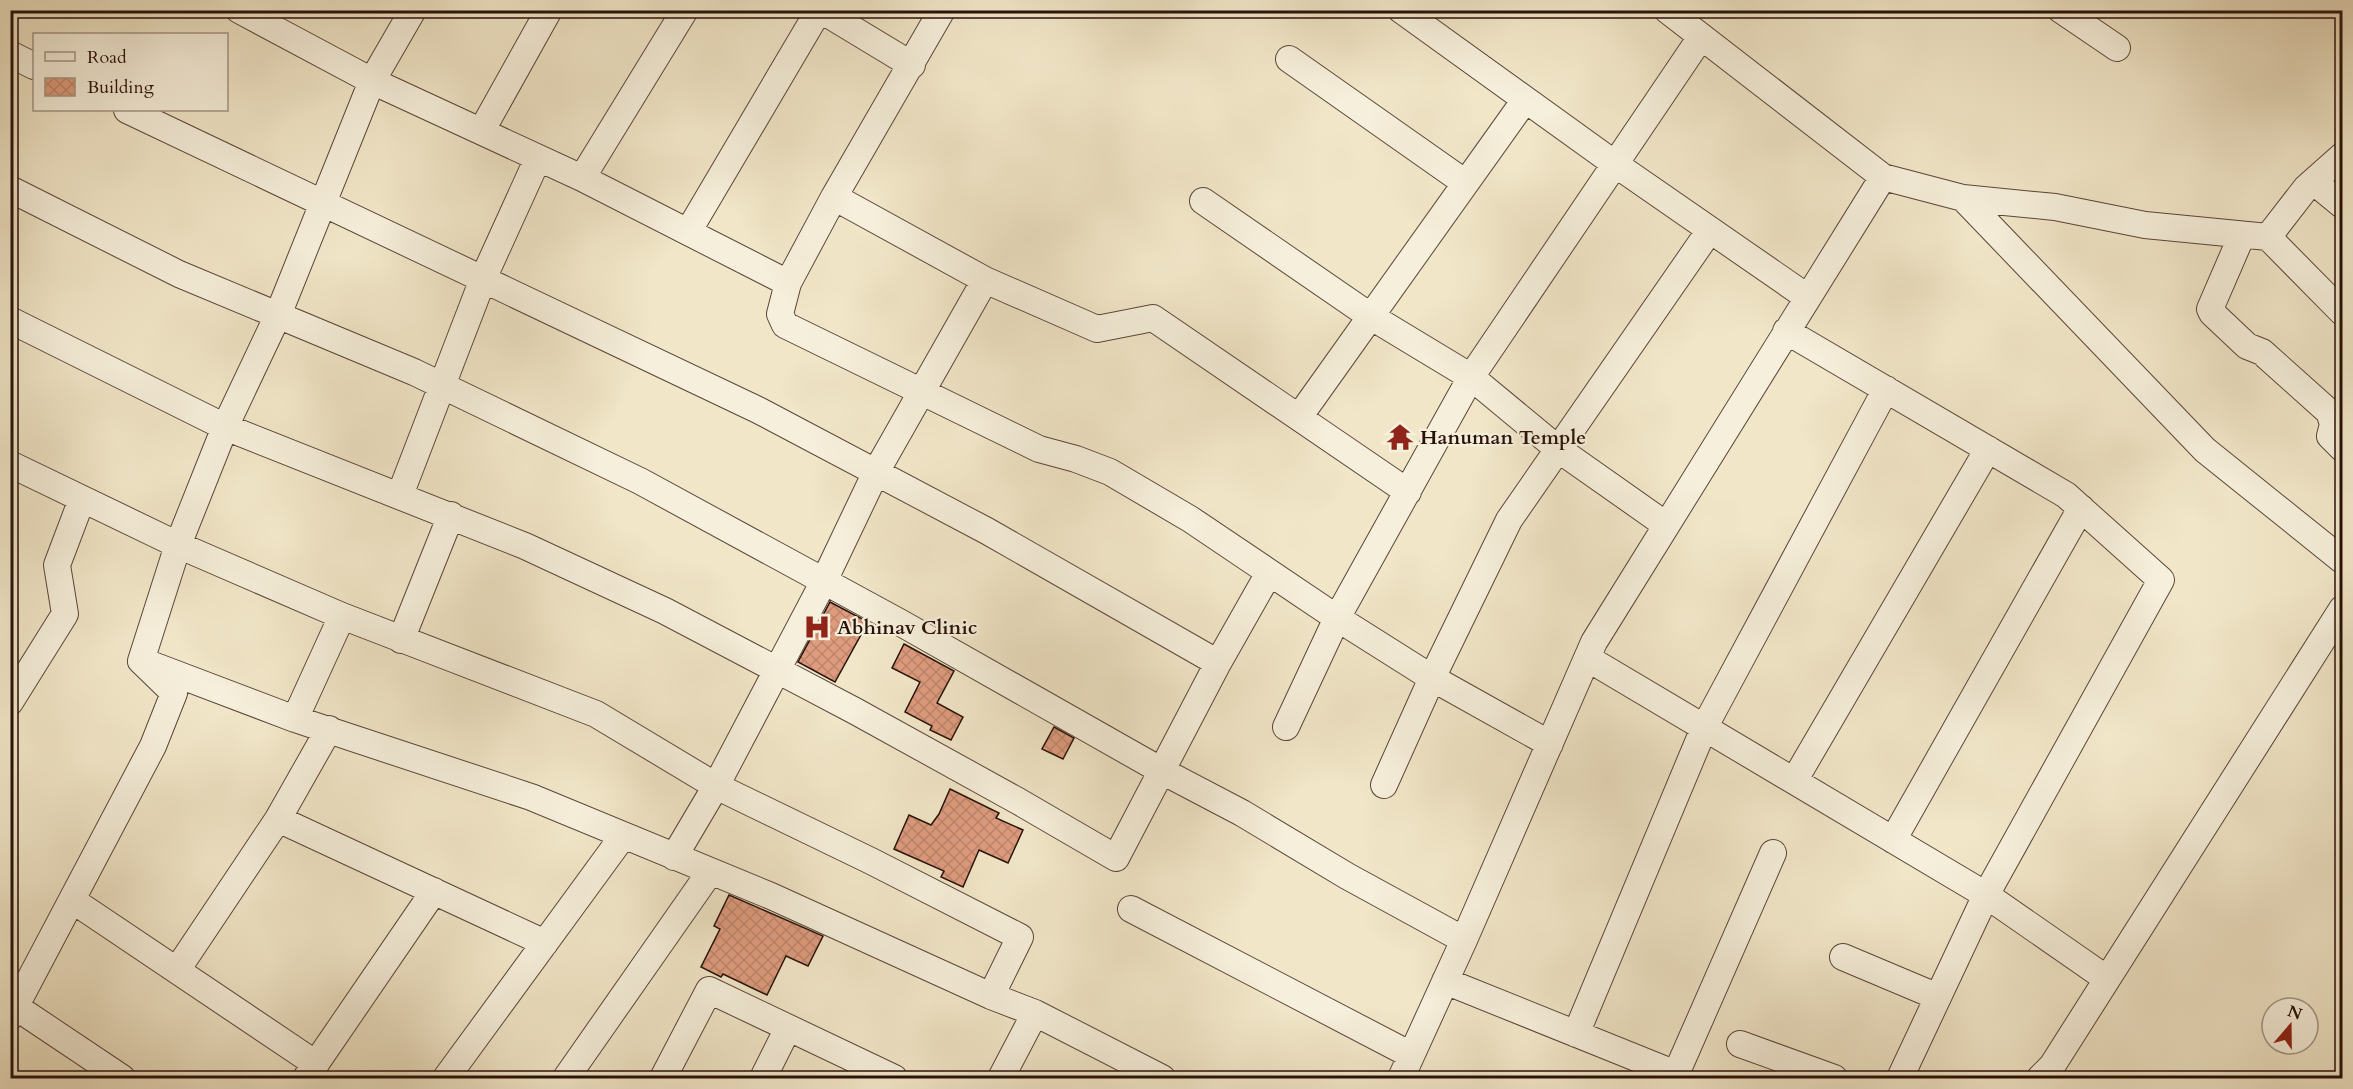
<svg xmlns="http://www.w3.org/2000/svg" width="2353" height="1089" font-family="Cardo,serif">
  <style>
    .building { fill: url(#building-cross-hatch); stroke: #271109; stroke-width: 1.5 }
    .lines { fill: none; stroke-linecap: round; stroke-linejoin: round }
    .minor-casing { stroke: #5a4639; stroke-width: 28 }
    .minor { stroke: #f6efdb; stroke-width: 26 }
    .labels { text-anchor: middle; stroke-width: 4.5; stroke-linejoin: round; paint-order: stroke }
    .poi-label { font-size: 20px; font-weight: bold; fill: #271109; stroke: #f6efdb; text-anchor: start }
  </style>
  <defs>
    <pattern id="building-cross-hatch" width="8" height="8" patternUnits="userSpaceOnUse" patternTransform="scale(1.5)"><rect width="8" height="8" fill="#de9c7e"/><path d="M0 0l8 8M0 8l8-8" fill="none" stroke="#be856c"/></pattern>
  </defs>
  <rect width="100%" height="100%" fill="#f1e6c8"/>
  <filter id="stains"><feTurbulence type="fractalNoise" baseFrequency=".00333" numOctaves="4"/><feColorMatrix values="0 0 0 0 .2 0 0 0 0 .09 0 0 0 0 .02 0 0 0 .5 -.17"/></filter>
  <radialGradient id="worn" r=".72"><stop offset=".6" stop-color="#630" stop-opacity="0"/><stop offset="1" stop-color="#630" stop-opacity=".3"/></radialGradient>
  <!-- building -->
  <path class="building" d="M830,602L868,622L835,682L798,662Z
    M904,644L954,671L937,703L963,717L951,740L930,730L932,726L905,712L920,682L892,668Z
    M1054,727L1074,738L1063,759L1042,749Z
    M950,789L999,813L996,818L1023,830L1008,863L979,850L963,887L941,877L944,871L894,849L909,815L931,825L939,814Z
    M729,895L823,936L808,966L786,956L767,995L723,974L721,977L701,967L720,929L714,926Z"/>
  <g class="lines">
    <defs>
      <path id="minor" d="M239,10L372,81L582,178L788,283L834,197L942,10
        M821,10L912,65
        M1401,10L1615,164L1807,297
        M1667,10L1883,177L1963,198L2055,207L2145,225L2268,237L2306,188L2342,156
        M2061,10L2117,48
        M10,54L34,66
        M1289,59L1464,182
        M127,110L758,410L987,531L1218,663
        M482,130L549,10
        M582,178L685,10
        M2314,182L2342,205
        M10,189L179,274L414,372L640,481L901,623L1162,771L1242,813L1347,876L1464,940
        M834,197L985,280
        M1963,198L2205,450L2342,560
        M1203,201L1370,316L1471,377L1558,449L1666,525
        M688,232L819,10
        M2242,235L2210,309L2212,313L2247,346L2262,352L2329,412L2333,424L2330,436L2342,448
        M2268,237L2342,312
        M788,283L780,314L785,325L1039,449L1076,459L1110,472L1190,519L1337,618L1432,678L1550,744
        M10,320L225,427L525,546L665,611L855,711L1018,801L1116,858L1218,663L1269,573
        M1299,417L1525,100
        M10,464L178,545L342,616L596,714L716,786L871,861L1020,937L991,996
        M400,495L483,279L538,158
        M401,640L451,515
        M1587,658L1986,895L2161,580L2066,495L1786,331
        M150,664L295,719L531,797L771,896L991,996L1035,1013L1162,1078
        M10,702L65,614L57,565L82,499
        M295,719L342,616
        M1286,727L1337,618L1471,377L1701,37
        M1794,781L1988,449
        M1384,785L1432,678L1509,520L1710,230
        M278,819L329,729
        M1893,840L2081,508
        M674,857L716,786L824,581L876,472L985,280L1097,329L1153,318L1408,492
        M72,900L316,1064
        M1131,909L1411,1055
        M1843,957L1938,997
        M177,970L278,819L545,943
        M1445,981L1676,1074L1674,1078
        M16,1007L122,1078
        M10,1017L153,746L174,693L141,661L178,545L225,427L278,315L372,81L413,10
        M1576,1034L1704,728L1886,389
        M1740,1044L1834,1078
        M1676,1074L1773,853
        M306,1078L434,891
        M446,1078L623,836
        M566,1078L710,872
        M663,1078L709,990L894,1078
        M763,1078L788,1028
        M1001,1078L1035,1013
        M1401,1078L1464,940L1594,642L1883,177
        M1900,1078L1986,895L2107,979
        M2040,1078L2052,1066L2342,609"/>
    </defs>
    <!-- minor casing -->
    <use href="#minor" class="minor-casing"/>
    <!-- minor -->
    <use href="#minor" class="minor"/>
  </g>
  <!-- icons -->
  <defs>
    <symbol id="temple-bare" viewBox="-9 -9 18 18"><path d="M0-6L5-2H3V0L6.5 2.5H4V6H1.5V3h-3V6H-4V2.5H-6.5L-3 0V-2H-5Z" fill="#8f2418" stroke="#f6efdb" stroke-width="2.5" paint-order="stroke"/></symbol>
    <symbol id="hospital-bare" viewBox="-9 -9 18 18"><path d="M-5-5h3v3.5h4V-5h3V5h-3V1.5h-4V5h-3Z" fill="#8f2418" stroke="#f6efdb" stroke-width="2.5" paint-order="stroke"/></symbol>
  </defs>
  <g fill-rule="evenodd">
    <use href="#temple-bare" x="1381" y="418" width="38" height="38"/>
    <use href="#hospital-bare" x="798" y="608" width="38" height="38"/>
  </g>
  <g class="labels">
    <!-- poi labels -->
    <g class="poi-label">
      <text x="1420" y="444">Hanuman Temple</text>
      <text x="837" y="634">Abhinav Clinic</text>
    </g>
  </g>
  <!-- margin -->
  <rect width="2353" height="1089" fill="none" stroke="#f1e6c8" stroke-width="36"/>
  <rect x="12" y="12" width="2329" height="1065" fill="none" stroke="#271109" stroke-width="3"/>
  <rect x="18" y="18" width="2317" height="1053" fill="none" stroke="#271109" stroke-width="1.5"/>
  <!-- legend -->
  <rect x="33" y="33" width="195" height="78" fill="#f6efdb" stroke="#a39687" stroke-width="1.5"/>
  <rect x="45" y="52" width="30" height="9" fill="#f6efdb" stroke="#a39687" stroke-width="1.5"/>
  <text x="87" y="63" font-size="18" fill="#271109">Road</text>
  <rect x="45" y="78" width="30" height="18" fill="url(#building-cross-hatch)" stroke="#a39687" stroke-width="1.5"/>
  <text x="87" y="93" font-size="18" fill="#271109">Building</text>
  <!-- north arrow -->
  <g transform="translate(2290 1026) rotate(20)"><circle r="28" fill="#f6efdb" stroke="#a39687" stroke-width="1.5"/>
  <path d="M0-4.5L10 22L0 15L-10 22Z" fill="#8f2418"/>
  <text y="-9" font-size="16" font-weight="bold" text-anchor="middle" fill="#271109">N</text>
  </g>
  <rect width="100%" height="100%" filter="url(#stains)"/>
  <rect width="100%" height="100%" fill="url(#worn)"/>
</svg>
